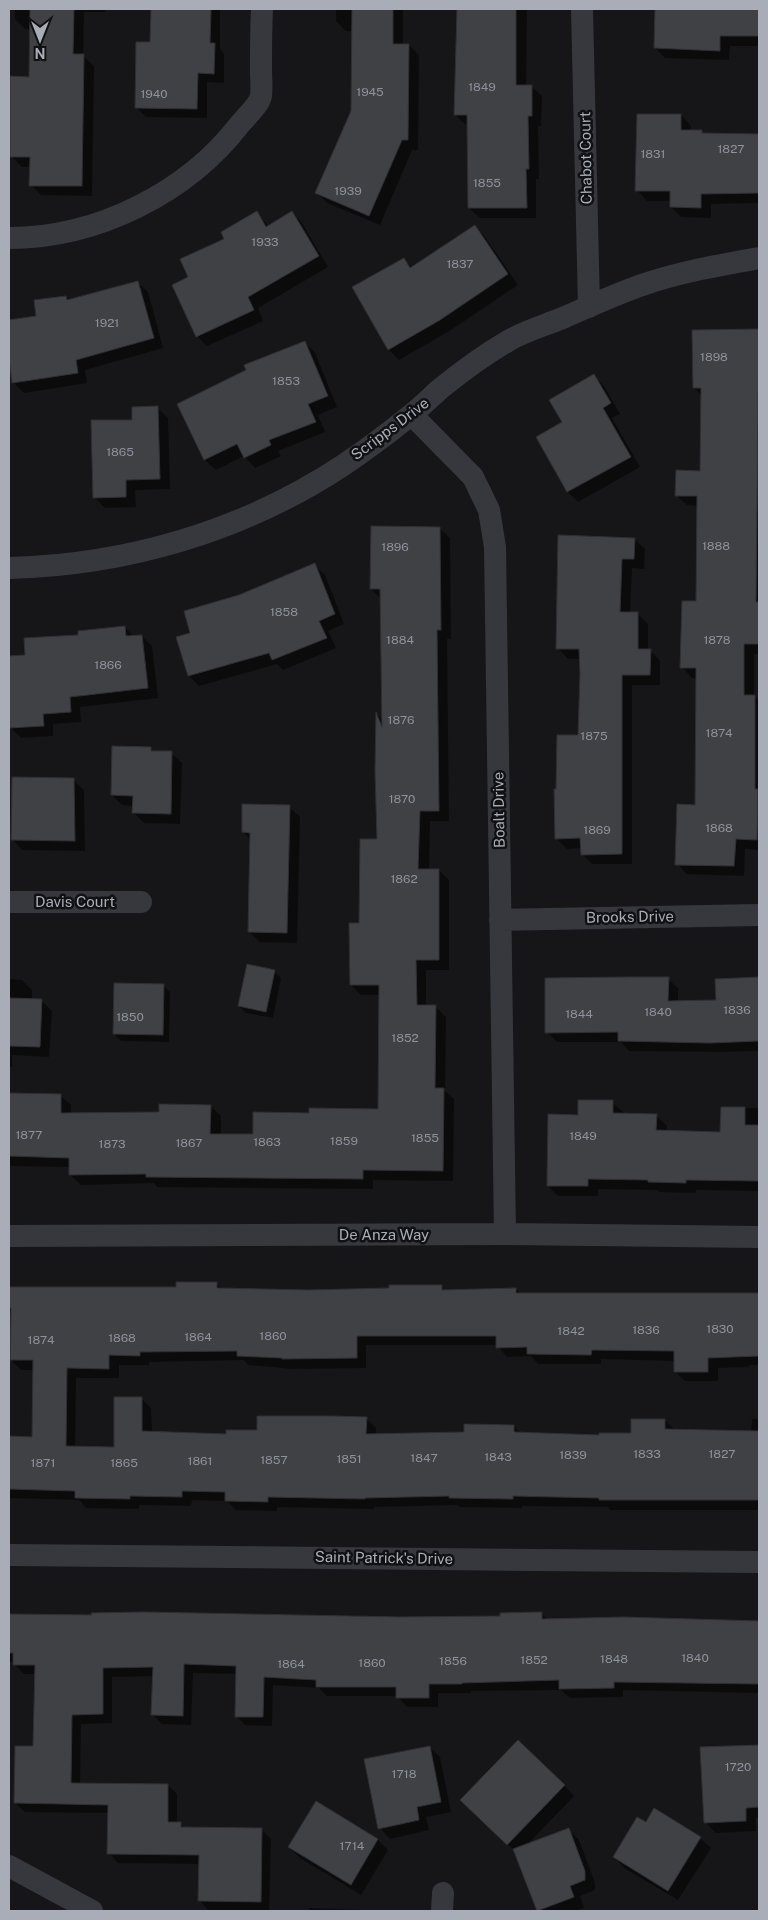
<svg xmlns="http://www.w3.org/2000/svg" width="768" height="1920" font-family="'Public Sans',sans-serif">
  <style>
    .shadow { fill: #0007 }
    .building { fill: #404145; stroke: #303034 }
    .lines { fill: none; stroke-linecap: round; stroke-linejoin: round }
    .street { stroke: #37383d; stroke-width: 22 }
    .labels { text-anchor: middle; stroke-width: 5; stroke-linejoin: round; paint-order: stroke }
    .number-label { font-size: 12px; fill: #8e929b }
    .street-label { font-size: 15px; fill: #a8adb8; stroke: #111113 }
  </style>
  <rect width="100%" height="100%" fill="#161618"/>
  <!-- shadow -->
  <path class="shadow" d="M15,9H105V12H84L83,56L94,66L92,196L41,195L31,185V167H22L11,156L30,78L31,29H25L15,19Z
    M152,9H220V49L224,54V83L207,82V118L146,117L136,107L151,43Z
    M336,9H403V45H409L419,55L418,150H412L380,225L327,203L316,192L352,111L353,31H346L336,21Z
    M458,9H527L526,86H531L542,96L541,126H538L539,179H536V218H480L469,208L468,125H466L455,115Z
    M656,9H759V46H730L729,60L665,58L655,48Z
    M681,115L691,126V131L701,132L704,135H759V203L711,204V218L681,217L671,207V201H647L637,190Z
    M292,212L302,223L328,267L258,308L263,321L207,346L197,336L190,278L256,213L269,226Z
    M475,226L485,237L518,285L451,330L399,360L389,350L354,288L404,260L412,268Z
    M137,282L148,292L163,348L85,370L87,383L24,393L14,383L9,350V322L37,317L66,297L70,301Z
    M759,330V654H754V697L759,701V850L745,849L744,876L687,874L677,864L696,806L697,678H692L682,667L697,603L698,506L687,505L676,495L701,472L702,396L694,388Z
    M305,342L315,353L337,407L318,415L325,432L278,451L281,456L255,468L244,456L216,470L205,460L178,404Z
    M594,376L604,386L620,414L612,418L640,467L578,502L568,492L537,438L564,423Z
    M158,408L168,418L170,489L135,490L136,507L105,508L94,497L133,421Z
    M439,528L450,538L451,639H447L449,821H430L429,870H439L449,880V970H426V1006L436,1007L446,1017L445,1091L454,1099L453,1181L373,1180V1189L157,1187L154,1183L81,1185L70,1175V1167L9,1166V1094L60,1095L71,1105V1114L160,1113L211,1106L221,1116V1135L254,1136L310,1114L380,1111V995H361L351,985L360,924L378,840L376,771L377,714L384,721L381,599L371,589Z
    M634,539L645,549L644,569L632,568L630,614H638L648,624V650H650L660,661V685H632V864H592L582,854V848L567,849L556,838L580,736V659H568L558,648Z
    M314,565L325,575L344,624L328,631L336,648L283,670L277,664L199,686L189,676L191,634L239,596Z
    M125,627L134,637L142,636L152,646L158,698L80,707L81,722L53,724V736L21,738L10,727L9,657H26L80,637Z
    M150,748L154,752L171,753L182,763L180,824L144,823L134,813V806L122,805L112,795Z
    M73,780L84,790L85,851L22,850L12,839Z
    M289,807L300,817L297,943L260,942L249,932L251,840L243,832Z
    M274,971L281,978L273,1018L246,1013L239,1006Z
    M9,979L22,980L32,990V1000H41L52,1011L49,1057L12,1055V1067H9Z
    M668,979L678,988V1002L717,1001V980L759,979V1051L721,1052L629,1051L621,1042H557L547,1032Z
    M163,985L170,992L169,1042L121,1041L114,1034Z
    M612,1102L623,1112V1114L656,1115L667,1126V1132L722,1133V1108H759V1191L696,1190V1193L659,1192L657,1190L598,1189V1196H558L548,1186L579,1116Z
    M216,1283L222,1289L309,1291L441,1286L446,1291L516,1289L521,1294H759V1365H749V1367L718,1368V1381H685L675,1372V1361L601,1359V1364H538L531,1356L507,1357L497,1345H366V1368L293,1369L248,1365L244,1360L149,1362V1365H119V1378H76L75,1448H116L141,1398L151,1408L152,1432L227,1435L366,1418L376,1428V1435L465,1433L514,1426L521,1434L600,1436L632,1434L665,1420L675,1430L751,1432L752,1419H759V1510H610L608,1507L522,1506V1508L460,1507L458,1505L374,1507V1509L277,1507V1511L236,1510L227,1501L192,1500L191,1506L139,1505V1509L86,1508L79,1500L9,1498V1438L33,1439L34,1370H21L11,1360L9,1288L178,1289Z
    M541,1613L548,1620L623,1619L759,1622V1693L623,1690V1697L570,1698L561,1690L471,1691V1693H438V1707H407L397,1696H327L319,1688L273,1685L272,1726L245,1725L236,1716L237,1674L193,1673L191,1725L162,1724L153,1715L154,1676L112,1677V1723L81,1724L80,1784L168,1785L177,1794V1823H180L185,1828L262,1830L271,1839L269,1911L208,1910L199,1900L200,1864L118,1863L109,1853V1813L25,1812L15,1803L35,1748L36,1674H24L14,1664V1662H9V1615L401,1619L501,1617Z
    M759,1746V1817L756,1818V1831L716,1833L705,1822L702,1749Z
    M429,1747L440,1757L451,1812L426,1817L429,1830L390,1839L380,1828Z
    M564,1785L574,1796L527,1845L568,1829L579,1840L595,1883V1890L580,1896L584,1908L574,1911H538L516,1852L472,1811Z
    M316,1803L378,1840L388,1850L361,1895L300,1858L289,1847Z
    M646,1824L700,1838L711,1848L678,1900L624,1868L614,1857Z
    M309,1908L364,1910L365,1911H309Z"/>
  <!-- building -->
  <path class="building" d="M30,9H74L73,54H84L82,186H29L30,157H10V76L29,77Z
    M151,9H211L210,43H215L214,74L198,73L197,109L135,108L136,42H150Z
    M352,9H393V44H409L408,140H402L369,216L315,193L351,111Z
    M457,9H516V85H532V116H528L529,169H526L527,208H468L467,115H454Z
    M655,9H759V36H720V51L654,48Z
    M637,114H681V130H702V133L759,134V193L701,194V208L670,207V191H635Z
    M257,211L266,227L292,211L319,256L248,297L254,310L196,337L172,285L188,277L180,259L224,239L221,232Z
    M475,225L508,274L440,320L388,350L352,287L404,258L410,268Z
    M138,281L154,338L76,360L78,373L12,383L9,359V320L36,316L34,300L66,296L67,300Z
    M759,329L756,602H759V644H744V695H755V789H758L757,840L736,839L734,866L675,865L677,804L695,805L696,668H680L682,601H696L697,496H675L676,470L700,471L701,388H693L692,330Z
    M305,341L328,396L308,404L316,422L269,440L271,445L244,458L237,444L204,460L177,404L246,370L244,365Z
    M594,374L611,403L603,408L631,457L567,492L536,437L562,422L549,400Z
    M158,406L160,479L126,480V497L93,498L91,420H132V407Z
    M371,526L440,527L441,630H437L439,811H420L418,869H439V960H416L417,1005H436L435,1088H444L443,1171L363,1170V1179L146,1177V1174L69,1175V1158L9,1156V1093L61,1094V1113L159,1112V1104L211,1105L210,1134H253V1112L309,1113V1108L378,1109L379,985H350L349,923H359L360,839H377L375,771L376,712L382,727L380,589H370Z
    M558,535L635,538L634,559H622L620,612H638V649H651L650,675H622V854L581,855L580,838L555,839L554,789H556L557,735H578L580,674L579,649H556Z
    M315,563L335,614L319,621L327,638L272,660L269,653L188,676L176,637L190,633L184,611L239,595Z
    M125,626L126,636L142,635L148,688L70,697L71,712L43,714L44,726L9,728V656L25,655L24,638L78,635V631Z
    M112,746L151,747V751H172L171,814L132,813L133,796L111,795Z
    M12,777L74,778L75,841L11,840Z
    M242,804L290,805L287,933L248,932L250,833L242,832Z
    M247,964L275,970L266,1012L238,1006Z
    M629,977H669L668,1001L716,1000L715,979L759,977V1041L710,1043L618,1041V1032L545,1033V978Z
    M114,983L164,984L163,1035L113,1034Z
    M9,998L42,999L40,1047L9,1046Z
    M578,1100H613V1113L657,1114L656,1130L720,1132L721,1107H745V1125H759V1181L686,1180V1183L648,1182V1180L588,1179V1186H547L548,1114L578,1115Z
    M176,1282H217V1288L309,1290L389,1288V1285H442V1290L516,1288V1293H759V1356L708,1358V1372H674V1351L592,1350L591,1355L527,1354V1347L496,1348V1336H357V1358L282,1359V1358L237,1356V1351L140,1352V1356L109,1355V1369L67,1368L66,1446L114,1447V1397H142V1431L226,1434V1430H257V1416H332L367,1417L366,1434L464,1432V1424L514,1425V1432L599,1435V1433H631V1419H665V1429L759,1431V1500H599V1498L513,1496V1499L449,1498V1496L365,1498V1499L268,1497V1502L225,1501V1492L182,1491V1497L130,1496V1499L75,1498V1491L9,1489V1436L32,1437L33,1360H10L11,1308H9V1287H176Z
    M144,1612L401,1617L500,1616V1613L542,1612V1619L623,1617L759,1621V1684L614,1682V1688L559,1689V1680L462,1683V1684H429V1698H396V1687H316V1680L264,1677L263,1717H235L236,1666L184,1664L183,1716L151,1715L153,1667L103,1668V1714L72,1715L71,1783L168,1784V1822H181V1827L262,1828L261,1902L198,1901L199,1855L107,1854L108,1805L14,1803L15,1746H33L35,1665H13V1653H9V1614L92,1615L91,1613Z
    M518,1740L565,1785L507,1845L460,1800Z
    M759,1745V1807L746,1808V1821L704,1823L700,1747Z
    M430,1746L441,1802L417,1807L419,1820L378,1829L364,1759Z
    M316,1801L378,1839L351,1885L288,1847Z
    M654,1808L701,1837L668,1891L613,1857L637,1817L646,1822Z
    M569,1828L585,1871V1880L570,1886L574,1897L537,1911L513,1849Z"/>
  <g class="lines">
    <!-- street -->
    <path class="street" d="M582,9L589,307
      M9,238C97,238 187,193 240,124C246,117 259,105 261,96C262,88 261,78 261,70C261,49 261,29 262,9
      M412,415L473,477L489,510L495,547L505,1234
      M9,568C127,565 243,531 342,466C366,450 390,432 412,414C422,406 431,397 440,389C461,372 484,355 508,341C525,331 546,325 565,317C590,306 616,294 642,285C680,272 720,265 759,258
      M9,902H141
      M500,920L759,915
      M9,1236L505,1234L759,1237
      M9,1555L759,1562
      M9,1866L92,1911
      M442,1911L443,1893"/>
  </g>
  <g class="labels">
    <!-- number labels -->
    <g class="number-label">
      <text x="482" y="91">1849</text>
      <text x="370" y="96">1945</text>
      <text x="154" y="98">1940</text>
      <text x="731" y="153">1827</text>
      <text x="653" y="158">1831</text>
      <text x="487" y="187">1855</text>
      <text x="348" y="195">1939</text>
      <text x="265" y="246">1933</text>
      <text x="460" y="268">1837</text>
      <text x="107" y="327">1921</text>
      <text x="714" y="361">1898</text>
      <text x="286" y="385">1853</text>
      <text x="120" y="456">1865</text>
      <text x="716" y="550">1888</text>
      <text x="395" y="551">1896</text>
      <text x="284" y="616">1858</text>
      <text x="400" y="644">1884</text>
      <text x="717" y="644">1878</text>
      <text x="108" y="669">1866</text>
      <text x="401" y="724">1876</text>
      <text x="719" y="737">1874</text>
      <text x="594" y="740">1875</text>
      <text x="402" y="803">1870</text>
      <text x="719" y="832">1868</text>
      <text x="597" y="834">1869</text>
      <text x="404" y="883">1862</text>
      <text x="737" y="1014">1836</text>
      <text x="658" y="1016">1840</text>
      <text x="579" y="1018">1844</text>
      <text x="130" y="1021">1850</text>
      <text x="405" y="1042">1852</text>
      <text x="29" y="1139">1877</text>
      <text x="583" y="1140">1849</text>
      <text x="425" y="1142">1855</text>
      <text x="344" y="1145">1859</text>
      <text x="267" y="1146">1863</text>
      <text x="189" y="1147">1867</text>
      <text x="112" y="1148">1873</text>
      <text x="720" y="1333">1830</text>
      <text x="646" y="1334">1836</text>
      <text x="571" y="1335">1842</text>
      <text x="273" y="1340">1860</text>
      <text x="198" y="1341">1864</text>
      <text x="122" y="1342">1868</text>
      <text x="41" y="1344">1874</text>
      <text x="647" y="1458">1833</text>
      <text x="722" y="1458">1827</text>
      <text x="573" y="1459">1839</text>
      <text x="498" y="1461">1843</text>
      <text x="424" y="1462">1847</text>
      <text x="349" y="1463">1851</text>
      <text x="274" y="1464">1857</text>
      <text x="200" y="1465">1861</text>
      <text x="43" y="1467">1871</text>
      <text x="124" y="1467">1865</text>
      <text x="695" y="1662">1840</text>
      <text x="614" y="1663">1848</text>
      <text x="534" y="1664">1852</text>
      <text x="453" y="1665">1856</text>
      <text x="372" y="1667">1860</text>
      <text x="291" y="1668">1864</text>
      <text x="738" y="1771">1720</text>
      <text x="404" y="1778">1718</text>
      <text x="352" y="1850">1714</text>
    </g>
    <!-- street labels -->
    <g class="street-label">
      <text transform="translate(586 158) rotate(-91)" y="5">Chabot Court</text>
      <text transform="translate(390 429) rotate(-37)" y="5">Scripps Drive</text>
      <text transform="translate(499 810) rotate(-91)" y="5">Boalt Drive</text>
      <text x="75" y="907">Davis Court</text>
      <text transform="translate(630 917) rotate(-1)" y="5">Brooks Drive</text>
      <text x="384" y="1240">De Anza Way</text>
      <text transform="translate(384 1558) rotate(1)" y="5">Saint Patrick's Drive</text>
    </g>
  </g>
  <!-- border -->
  <rect width="768" height="1920" fill="none" stroke="#a8adb8" stroke-width="20"/>
  <!-- north arrow -->
  <g transform="translate(40 40) rotate(180)" stroke="#111113" stroke-width="4" paint-order="stroke">
  <path d="M0-4L9 19L0 12L-9 19Z" fill="#a8adb8"/>
  <text y="-8" font-size="14" font-weight="bold" text-anchor="middle" fill="#a8adb8">N</text>
  </g>
</svg>
